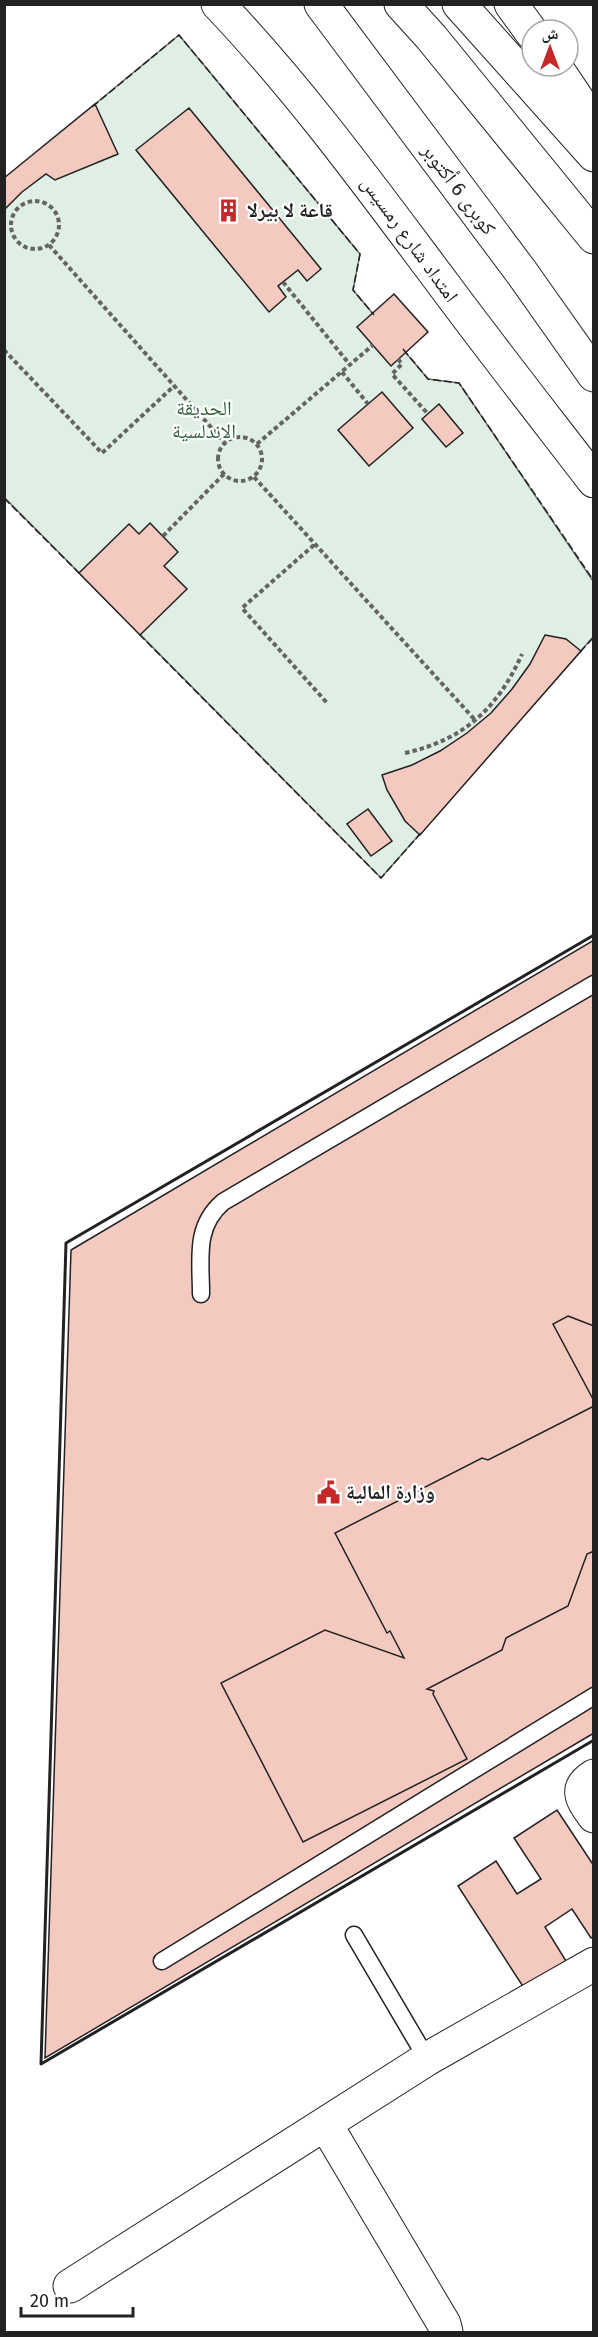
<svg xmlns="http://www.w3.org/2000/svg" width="598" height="2337" font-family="'Fira Sans','Noto Naskh Arabic',sans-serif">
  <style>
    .green { fill: #e0efe3; stroke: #6f6f6f; stroke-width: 1.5 }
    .building { fill: #f3c9c0; stroke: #222; stroke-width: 1.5 }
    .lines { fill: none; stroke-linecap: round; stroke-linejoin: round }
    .service-casing { stroke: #222; stroke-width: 19 }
    .minor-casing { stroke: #222; stroke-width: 35 }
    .primary-casing { stroke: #222; stroke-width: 35 }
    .motorway-casing { stroke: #222; stroke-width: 35 }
    .path { stroke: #646464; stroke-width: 4; stroke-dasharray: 4.5 3; stroke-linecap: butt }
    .service { stroke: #fff; stroke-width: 16 }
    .minor { stroke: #fff; stroke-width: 33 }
    .primary { stroke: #fff; stroke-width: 33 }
    .motorway { stroke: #fff; stroke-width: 33 }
    .fence { stroke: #222; stroke-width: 1.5; stroke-dasharray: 8 3; stroke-linecap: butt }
    .wall { stroke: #222; stroke-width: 3 }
    .labels { text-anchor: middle; stroke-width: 4.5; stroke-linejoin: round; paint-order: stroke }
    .street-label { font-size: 20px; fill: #222; stroke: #fff }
    .poi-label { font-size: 20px; font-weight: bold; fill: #222; stroke: #fff; text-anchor: start }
    .park-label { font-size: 20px; fill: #2f5e38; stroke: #fff }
  </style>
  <rect width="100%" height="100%" fill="#fff"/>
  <!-- green -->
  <path class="green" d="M179,35L360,254L353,290L428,379L459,383L593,581V637L381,878L5,498V178Z"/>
  <!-- building -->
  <path class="building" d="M95,104L118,154L55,180L46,174L22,192L4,210V178Z
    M189,108L321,269L307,281L298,270L278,286L286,297L269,312L136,150Z
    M394,294L428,332L391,366L357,327Z
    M382,392L413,428L369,466L338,430Z
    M439,404L463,433L446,447L422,419Z
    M150,523L178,552L164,566L187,589L140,635L79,573L129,524L139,534Z
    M545,635L566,639L581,651L420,835L405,821L387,790L382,775L412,765L440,751L467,733L491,713L512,689L530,664Z
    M368,809L392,841L371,856L347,824Z
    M594,940V1733L45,2058L71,1250Z
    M568,1316L594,1326V1401L553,1324Z
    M594,1406V1551L587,1554L568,1606L506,1638L502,1650L427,1689L434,1691L433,1694L467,1759L303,1842L221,1683L325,1630L404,1658L390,1631L387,1633L335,1533L482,1458L488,1460Z
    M557,1810L594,1866V1936L591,1938L572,1909L545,1927L566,1961L524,1988L458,1886L496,1861L517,1894L541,1879L514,1838Z"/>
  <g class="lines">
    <defs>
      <path id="service" d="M201,1294C201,1259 194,1227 223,1202L594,984
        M354,1935L427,2059
        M162,1961L594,1696"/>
      <path id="minor" d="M594,1776C573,1789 583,1800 594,1816
        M326,2125L444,2324L446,2332
        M70,2286L427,2059L594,1964"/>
      <path id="primary" d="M218,4C301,91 372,189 444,285C493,351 544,416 594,481
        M459,4L594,155"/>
      <path id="motorway" d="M321,4L522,273L594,375
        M401,4L431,37L594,237
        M511,4L532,33
        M555,66L594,124"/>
    </defs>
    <!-- service casing -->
    <use href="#service" class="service-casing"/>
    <!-- minor casing -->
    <use href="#minor" class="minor-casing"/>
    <!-- primary casing -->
    <use href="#primary" class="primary-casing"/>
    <!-- motorway casing -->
    <use href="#motorway" class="motorway-casing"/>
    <!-- path -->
    <path class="path" d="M11 225a24 24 0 1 1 48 0a24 24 0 1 1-48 0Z
      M49,245L225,443
      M283,282L350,365
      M4,350L102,453L174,386
      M398,359L402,364L392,374L428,414
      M342,372L368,404
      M218 459a22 22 0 1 1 44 0a22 22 0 1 1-44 0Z
      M257,444L373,345
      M254,477L476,721
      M163,536L224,474
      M314,545L242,608L328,704
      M405,753C464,740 498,708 522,654"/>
    <!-- service -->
    <use href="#service" class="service"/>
    <!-- minor -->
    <use href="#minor" class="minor"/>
    <!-- primary -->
    <use href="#primary" class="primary"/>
    <!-- motorway -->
    <use href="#motorway" class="motorway"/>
    <!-- fence -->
    <path class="fence" d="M92,107L179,35L360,254L353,290L374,315
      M403,349L428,379L459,383L594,581
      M4,498L82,576
      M139,634L381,878L421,833
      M580,652L594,637"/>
    <!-- wall -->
    <path class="wall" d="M594,935L66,1243L41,2064L594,1740"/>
  </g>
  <!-- icons -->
  <defs>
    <symbol id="building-bare" viewBox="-9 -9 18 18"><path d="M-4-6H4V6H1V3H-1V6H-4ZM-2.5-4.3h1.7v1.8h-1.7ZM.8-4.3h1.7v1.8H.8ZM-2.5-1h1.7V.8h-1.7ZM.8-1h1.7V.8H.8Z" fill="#c62828" stroke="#fff" stroke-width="2.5" paint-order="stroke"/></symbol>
    <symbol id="civic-bare" viewBox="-9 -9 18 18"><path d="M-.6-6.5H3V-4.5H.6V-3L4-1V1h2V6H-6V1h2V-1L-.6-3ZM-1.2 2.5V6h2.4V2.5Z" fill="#c62828" stroke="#fff" stroke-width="2.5" paint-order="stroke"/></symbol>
  </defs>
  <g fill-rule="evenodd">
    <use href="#building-bare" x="212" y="194" width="33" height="33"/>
    <use href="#civic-bare" x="312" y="1476" width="33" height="33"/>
  </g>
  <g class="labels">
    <!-- street labels -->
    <g class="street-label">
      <text transform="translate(459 189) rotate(53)" y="7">كوبرى 6 أكتوبر</text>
      <text transform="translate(410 239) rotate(54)" y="7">امتداد شارع رمسيس</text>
    </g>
    <!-- poi labels -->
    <g class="poi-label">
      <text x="247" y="217">قاعة لا بيرلا</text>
      <text x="346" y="1499">وزارة المالية</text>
    </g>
    <!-- park labels -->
    <g class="park-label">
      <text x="204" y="415">الحديقة<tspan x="204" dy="23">الاندلسية</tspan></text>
    </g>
  </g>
  <!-- border -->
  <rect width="598" height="2337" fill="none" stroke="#222222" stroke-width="12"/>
  <!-- north arrow -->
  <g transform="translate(550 48)"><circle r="28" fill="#ffffff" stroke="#a7a7a7" stroke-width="1.5"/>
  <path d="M0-4.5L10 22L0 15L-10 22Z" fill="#c62828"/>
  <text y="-9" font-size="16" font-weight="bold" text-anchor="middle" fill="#222222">ش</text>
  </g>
  <!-- scale -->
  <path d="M21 2307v9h112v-9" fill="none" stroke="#222222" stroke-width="3"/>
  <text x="30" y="2307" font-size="18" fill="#222222" stroke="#ffffff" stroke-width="4.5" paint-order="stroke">20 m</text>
</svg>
